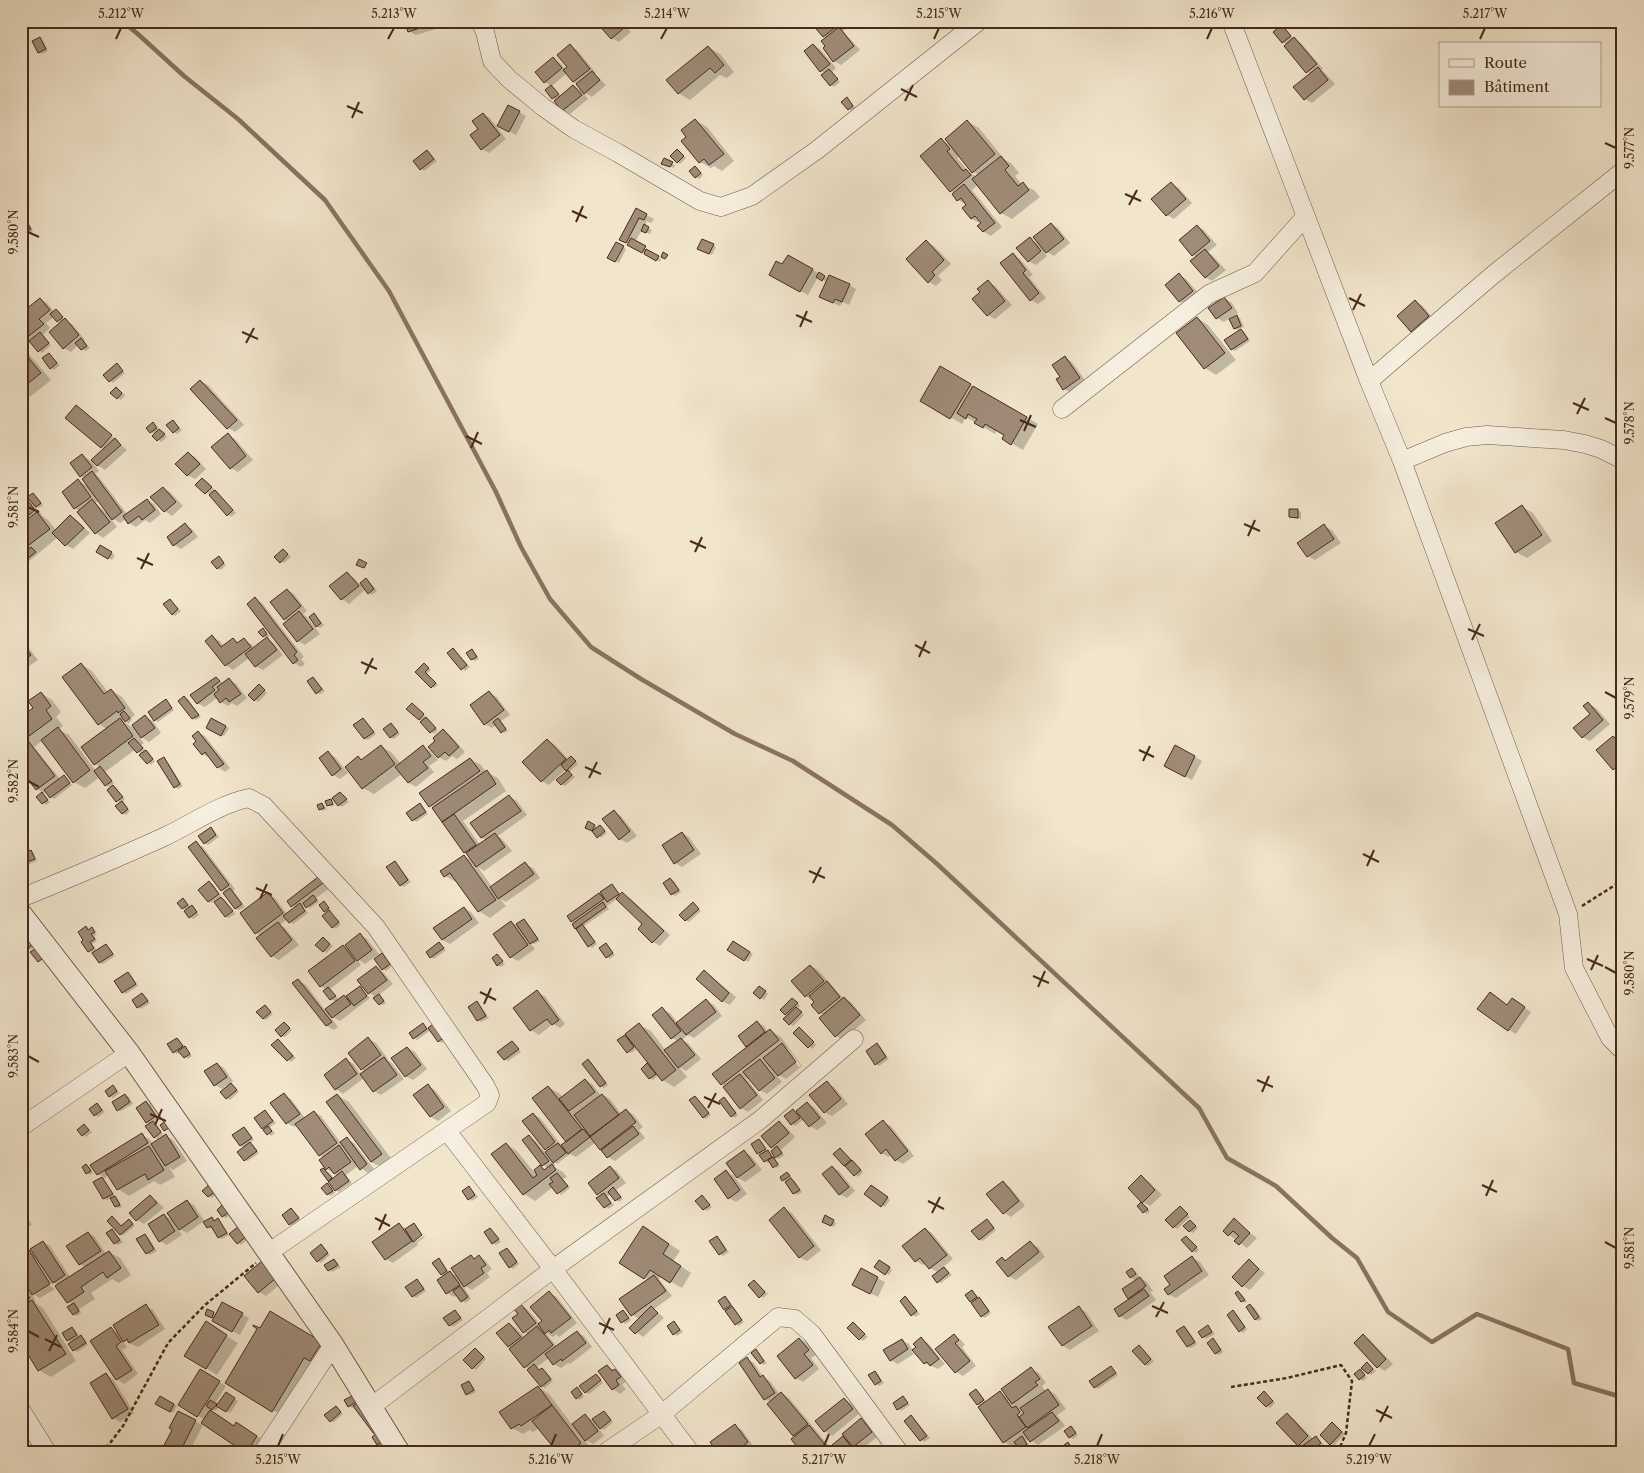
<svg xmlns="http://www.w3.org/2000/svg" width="1644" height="1473" font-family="'Libre Caslon Text',serif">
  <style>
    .shadow { fill: #0003; fill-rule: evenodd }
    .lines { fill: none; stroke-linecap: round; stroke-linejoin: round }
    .stream { stroke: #8a7462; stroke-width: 4.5 }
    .building { fill: #9f8b78; stroke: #472a1c }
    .minor-casing { stroke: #725948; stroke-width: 19 }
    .tertiary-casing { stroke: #725948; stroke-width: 23 }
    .path { stroke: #472a1c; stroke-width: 2.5; stroke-dasharray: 4 2.5; stroke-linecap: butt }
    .minor { stroke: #f6eede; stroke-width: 18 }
    .tertiary { stroke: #f6eede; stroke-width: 21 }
    .ticks { fill: none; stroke: #472a1c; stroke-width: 2 }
    .neatline { fill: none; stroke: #472a1c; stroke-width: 2 }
    .ticks-label { font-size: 12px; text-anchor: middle; fill: #472a1c }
  </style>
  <rect width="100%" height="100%" fill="#f1e5cc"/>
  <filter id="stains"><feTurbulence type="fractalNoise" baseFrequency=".004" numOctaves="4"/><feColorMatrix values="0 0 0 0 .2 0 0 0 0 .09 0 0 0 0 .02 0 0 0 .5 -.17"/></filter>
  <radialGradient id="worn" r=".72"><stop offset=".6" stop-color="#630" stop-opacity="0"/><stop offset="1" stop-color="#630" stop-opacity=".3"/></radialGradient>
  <!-- shadow -->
  <path class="shadow" d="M405,21H433L436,29L416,35L409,31Z
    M601,21H621L631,32L619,42L611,38Z
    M816,21H856L843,31L860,50L841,65L834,61L827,46L826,38L824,36Z
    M1282,26L1294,39L1301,43L1323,69L1321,70L1325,73L1335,84L1312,103L1305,99L1311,74L1307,72L1287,45L1283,42L1275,32Z
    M40,39L43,41L48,51L42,54L39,52L34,42Z
    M570,45L577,50L596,73L595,74L606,85L592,97L582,91L588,99L570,114L563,110L556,100L553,98L551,86L561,96L574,86L583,92L567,73L552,86L544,82L553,59L560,63L566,70L569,67Z
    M813,45L820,49L836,68L832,72L840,82L834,87L831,85L825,73L821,71Z
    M708,47L720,54L734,72L727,78L720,75L690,100L678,93Z
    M847,99L856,108L852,111L849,109Z
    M509,106L526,116L516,135L499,125Z
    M483,114L490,118L506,139L489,153L482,149L480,129Z
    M695,120L707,127L734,161L722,171L714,166L711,168L700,162L688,137Z
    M968,122L979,128L1004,159L1012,164L1019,173L1015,176L1022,185L1034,190L1040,197L1012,219L1001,213L978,185L972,190L1002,227L991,236L984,232L979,226L983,223L981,221L979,223L972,219L963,208L967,205L958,200L954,193L951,191L922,156L941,140L952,146ZM960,156L973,172L980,175L977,177L969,172L957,158Z
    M677,150L686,158L680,164L677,162Z
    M427,151L437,161L424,171L414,161Z
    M664,160L675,165L674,168L666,165Z
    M696,167L703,175L699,179L696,177Z
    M1172,184L1179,188L1192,203L1174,219L1167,215Z
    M637,210L654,219L651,223L647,221L644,226L652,230L650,234L642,230L635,242L661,259L660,262L621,239Z
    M25,220L28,222L33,231L28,234L25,232Z
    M1051,224L1058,228L1070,243L1054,256L1043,250L1047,256L1036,265L1028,261L1030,239L1041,245Z
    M1197,226L1204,230L1217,245L1208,252L1212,255L1226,270L1212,281L1205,277L1197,257L1193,255Z
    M703,240L716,247L712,255L699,248Z
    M926,242L934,246L951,264L938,276L942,280L936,286L929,282Z
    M617,244L626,249L619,263L609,257Z
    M1013,255L1020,259L1033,275L1029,277L1046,298L1038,304L1031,300Z
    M788,256L829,279L849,285L856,289L849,305L843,302L840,306L828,301L827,282L818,277L808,295L770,274L783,266Z
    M1179,275L1186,279L1200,295L1187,306L1180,301L1166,285Z
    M988,282L995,286L1012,305L995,319L988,315L982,292Z
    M1224,298L1232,303L1238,313L1224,322L1217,318Z
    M40,299L47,303L54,312L56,310L59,312L64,320L72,324L85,340L84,341L90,348L85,351L78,345L71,352L63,348L61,323L54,317L46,323L50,328L43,335L51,345L42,353L32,342L22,334L21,335V314Z
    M1415,301L1423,306L1435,321L1419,336L1412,331L1398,316Z
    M1237,317L1240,318L1244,327L1239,329L1244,332L1250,341L1235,351L1232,349L1240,331L1235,328Z
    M1197,318L1208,325L1236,360L1216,375L1205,368L1178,333Z
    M21,345L51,380L21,404Z
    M49,354L60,365L54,370L51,368Z
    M1065,358L1072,362L1087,383L1072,393L1064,389Z
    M117,365L125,373L113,383L105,375Z
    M941,368L1038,424L1023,450L1004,439L1006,435L997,430L995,434L966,417L962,424L922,400Z
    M200,381L208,385L244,425L235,432L228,428L192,389Z
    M116,388L125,395L121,400L118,398Z
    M76,406L83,410L127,450L105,470L92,462L99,471L95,474L99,477L127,514L147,500L154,504L161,514L150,523L145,520L136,527L129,523L126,519L120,523L109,516L117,527L103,538L96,533L78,512L80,511L75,508L63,492L79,481L89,487L85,478L81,476L82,455L91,461L105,449L102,447ZM99,500L107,511L105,512L96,503Z
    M173,421L182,430L177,434L174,432Z
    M153,424L167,437L161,442L148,428Z
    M228,435L235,439L253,460L238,472L231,468Z
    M188,453L195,457L206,469L195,479L188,475Z
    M206,481L218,493L236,513L231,517L210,494L206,493L197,485Z
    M163,488L170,492L183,506L172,516L165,511Z
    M21,489L28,498L33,494L36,496L43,505L39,508L34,504L42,515H41L48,520L56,530L70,516L78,521L90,533L73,549L66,545L58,537L21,568V522L23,524L32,517L21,512Z
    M1522,507L1533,513L1552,541L1527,558L1516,552Z
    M1297,510L1301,512V519L1293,518L1290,517Z
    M185,525L192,529L198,537L181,549L174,545L168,538Z
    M1324,526L1332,530L1341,543L1315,560L1308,556Z
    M100,547L115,555L112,560L97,552Z
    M286,552L291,557L284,563L281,562Z
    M219,558L226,565L221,570L217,568Z
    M347,574L354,578L360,584L366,580L369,581L377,591L372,595L366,589L349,604L342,599Z
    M287,590L294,594L307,611L303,614L307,617L320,634L305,645L298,641L288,621L285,619Z
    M255,599L262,603L304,657L301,659L305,664L301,667L294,663Z
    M170,600L181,611L175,616L172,614Z
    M314,615L324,625L320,628L313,624L314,623Z
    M263,630L270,636L267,638L264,636Z
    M212,637L220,641L224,647L233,639L239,643L244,640L251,644L255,648L267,639L274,643L283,655L263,670L255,666L249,658L233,670L226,665L207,641Z
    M21,638L38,660L23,670L21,669Z
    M453,649L470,667L465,671L449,653Z
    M472,651L475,653L479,659L475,661L472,659Z
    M81,664L92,671L108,692L111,690L122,697L135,715L131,718L132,720L128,724L125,719L122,721L132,727L145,717L153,721L161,733L149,742L137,734L144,743L141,745L155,761L151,765L136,749L105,772L114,783L111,785L116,788L125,800L121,802L130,811L126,815L122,813L121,803L117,801L111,788L106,785L100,777L85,788L74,782L42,741L34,747L60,779L64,777L72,785L54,799L46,791L42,794L50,802L46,805L38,797L44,793L37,789L28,778L21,783V711L26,714L35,708L41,693L52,700L61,712L56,717L63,726L58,729L69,735L96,771L100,767L95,764L83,747L107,729L99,724Z
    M424,664L431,670L427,674L438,685L434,688L416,672Z
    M216,678L224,684L229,680L236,684L247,698L237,706L232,703L228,706L221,702L218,697L205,707L197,703Z
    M313,678L325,691L320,694L317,693Z
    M262,687L267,693L258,702L255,700Z
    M489,693L497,697L510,715L501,721L508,731L505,733L497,725L492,728L485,724Z
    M184,697L188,699L201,717L196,720L193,718L180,701Z
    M166,700L174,710L158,722L155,720Z
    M1589,704L1596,708L1610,724L1590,741L1582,737L1591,714Z
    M415,706L426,717L425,718L438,730L434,734L419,719Z
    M363,719L376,734L368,740L365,738Z
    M212,720L229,728L224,736L208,728Z
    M391,725L400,734L394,739L390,737Z
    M443,731L450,735L465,752L457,759L452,756L446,761L439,757L436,741Z
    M198,732L205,736L230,768L225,772L218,767L211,757L210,758L202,754L198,742Z
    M1613,737L1623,744V771L1621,773L1614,769Z
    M547,740L554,744L569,760L574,759L578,764L569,772L575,777L565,786L562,784L568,771L566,769L549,785L542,781L524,762Z
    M381,746L392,753L401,764L423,747L430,751L438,760L429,766L434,772L416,787L409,783L402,774L374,794L363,788L358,758L363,760Z
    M328,753L335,757L348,773L340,779L333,775Z
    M1195,757L1202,761L1192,780L1173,770Z
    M164,759L167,761L183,786L178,789L175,787Z
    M470,759L481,765L486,772L498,778L506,791L463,821L480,845L487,840L482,838L472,823L510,797L517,801L527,815L498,836L502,839L512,851L484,871L478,867L492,887L525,864L533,868L540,878L506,902L500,899L506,906L490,918L479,911L458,881L456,882L445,876L464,856L473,861L465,852L445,822L434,808L430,806Z
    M340,793L349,802L342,807L339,805Z
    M330,800L335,805L331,807L328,805Z
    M322,804L325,806L327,809L323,811L320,809Z
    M420,805L428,814L416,822L408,813Z
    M614,812L621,816L637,836L627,843L620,839Z
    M589,823L598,828L600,826L607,833L601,838L593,830L587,827Z
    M211,828L219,837L208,845L205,843Z
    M682,833L689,837L701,854L682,867L675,863Z
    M196,843L203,847L235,889L233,891L245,907L239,910L236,909L225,893H226L222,890Z
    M31,851L34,853L37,861L26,865L23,863L21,855Z
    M395,863L398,865L411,882L404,887L401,885Z
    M319,878L326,883L330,888L316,898L319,902L310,908L306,905L303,907L308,913L293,924L287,919L280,925L285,928L299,945L279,960L272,956L261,936L256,933L268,894L275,898L287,914L296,908L288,901Z
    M670,879L674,881L681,892L675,896L672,894L665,883Z
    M209,883L213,884L221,896L220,897L225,900L235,914L229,918L225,916L214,901L212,903L208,901Z
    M612,885L621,895L622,894L630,898L670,935L660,946L653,942L644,924L617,899L607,906L609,909L584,926L597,944L592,948L589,946L574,924L575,923L572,921L600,894L606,898Z
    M183,900L191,907L195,909L199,915L193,919L190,917L187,910L183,908Z
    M324,903L331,910L329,912L341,924L336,929L333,927L328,913L324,911Z
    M693,904L701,911L689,922L685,920Z
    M464,908L471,912L479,923L450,944L443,940Z
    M524,920L527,922L540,941L534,944L529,942L535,949L518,961L511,957V922L521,928Z
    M86,928L90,930L92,928L97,934L94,936L97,941L92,944L97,951L106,945L109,947L115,956L103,964L100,963L93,952L92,953L88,951Z
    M360,935L367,939L379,954L365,964L357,959L361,965L330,989L339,1000L344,996L347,998L360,988L370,998L340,1021L329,1015L338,1027L334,1030L327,1026L294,983L298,980L306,985L325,1010L336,1002L331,999L327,990L321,986L343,946L352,952Z
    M323,938L333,946L327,953L324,951Z
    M21,941L37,945L30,950Z
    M733,942L753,954L748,962L729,950Z
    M440,944L446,950L434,959L431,957Z
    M606,945L615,955L610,959L607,957Z
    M382,955L392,966L386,971L383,969Z
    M497,956L505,964L501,967L498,965Z
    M811,966L818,970L843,998L851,1002L866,1020L843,1040L836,1036L824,1015L820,1013L814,1000L813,1001L806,996Z
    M376,967L383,972L393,984L379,995L386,1003L383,1005L380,1004L376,997L369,993Z
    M704,972L711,976L736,997L730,1005L722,1001Z
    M128,973L131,975L138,986L126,994L123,992Z
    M762,989L768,994L764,1000L755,993Z
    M537,992L545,996L565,1024L560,1028L553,1024L539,1035L531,1030L515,1008Z
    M143,994L150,1003L141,1009L138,1007Z
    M706,1000L714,1005L722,1016L694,1038L688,1035L682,1040L688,1043L701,1059L686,1071L679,1067L687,1077L674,1087L663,1080L659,1075L653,1080L650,1078L647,1065L653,1068L638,1048L631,1053L628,1052L625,1036L631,1040L639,1025L651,1031L666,1051L678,1041L672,1038L662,1009L670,1013L678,1023Z
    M796,1001L800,1006L797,1008L804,1015L793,1026L790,1024L788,1016L781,1010Z
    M477,1003L480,1005L489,1018L481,1022L478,1020Z
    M1519,1004L1531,1012L1516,1034L1509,1030L1508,1006Z
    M265,1006L273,1014L266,1020L263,1018Z
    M757,1022L764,1026L768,1032L770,1030L781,1037L802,1066L786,1079L775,1073L782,1082L767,1094L759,1090L750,1078L747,1079L763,1100L748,1112L741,1108L725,1086L722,1084L749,1047L747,1046ZM787,1048L801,1066L799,1067L785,1050Z
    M284,1024L292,1030L285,1037L282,1036Z
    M423,1024L428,1029L433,1025L446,1040L442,1043L439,1041L431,1030L417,1040L414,1038Z
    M802,1031L816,1045L812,1049L795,1033Z
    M177,1039L180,1041L192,1056L188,1059L181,1052L177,1054L174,1052Z
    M368,1039L376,1043L388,1059L387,1060L391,1062L404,1079L381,1095L374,1091L364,1078L343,1094L336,1089L346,1060L354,1064L361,1075L366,1072L361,1069Z
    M281,1042L296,1058L291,1062L273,1045Z
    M512,1042L521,1052L508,1061L505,1059Z
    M877,1045L880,1046L889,1059L879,1066L876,1064Z
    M408,1048L415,1052L427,1069L413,1080L405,1076Z
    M588,1061L591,1062L608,1085L604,1088L601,1086Z
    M217,1064L224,1068L233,1081L230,1084L234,1086L239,1092L230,1100L227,1098L229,1087L227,1085L222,1089L215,1085Z
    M585,1080L592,1084L601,1096L603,1095L610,1099L622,1115L627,1111L634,1115L643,1127L639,1130L645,1138L615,1161L608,1157L596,1142L576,1157L570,1154L557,1164L551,1160L555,1165L554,1167L563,1172L567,1177L563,1179L570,1188L561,1195L553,1187L535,1201L524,1194L506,1144L517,1151L534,1172L540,1167L546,1170L548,1168L543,1165L529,1137L536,1141L546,1153L549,1151L546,1149L533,1114L540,1118L562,1146L568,1142L548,1087L560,1094L563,1098Z
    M827,1083L834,1087L848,1104L832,1116L824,1112Z
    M113,1086L120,1093L113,1098L110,1096Z
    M428,1086L435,1090L451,1111L438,1121L431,1117Z
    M125,1095L129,1097L133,1104L121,1111L117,1110Z
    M284,1095L291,1099L305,1118L314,1112L321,1116L341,1143L347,1139L354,1143L374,1169L368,1173L358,1166L346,1175L352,1183L339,1192L331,1187L335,1193L331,1196L328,1194L327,1185L335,1189L322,1170L323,1169L330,1173L334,1179L338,1176L327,1169L324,1158L320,1155L297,1125L294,1127L287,1123Z
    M337,1095L349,1102L393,1161L383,1168L371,1162Z
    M695,1097L711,1115L706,1119L703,1117Z
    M724,1099L738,1115L735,1118L732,1116Z
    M146,1102L150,1104L159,1118L153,1122L156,1124L163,1134L158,1138L160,1140L166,1136L173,1140L187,1161L173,1170L169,1167L175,1177L160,1185L154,1181L129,1196L118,1189L109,1175L103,1179L115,1196L114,1197L118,1199L122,1207L119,1208L116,1207L111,1198L107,1200L104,1199L95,1183L104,1177L98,1174L142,1135L149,1139L153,1144L160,1140L154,1137L150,1124L147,1122Z
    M807,1103L814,1107L827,1123L817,1130L810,1126L804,1119L795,1126L786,1116L793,1111L801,1115Z
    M98,1104L105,1112L98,1117L95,1115Z
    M265,1111L276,1123L269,1128L275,1133L271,1136L263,1128Z
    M883,1122L891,1126L914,1156L903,1164L896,1160L892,1154L889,1157L881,1153Z
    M779,1123L786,1127L795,1137L781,1150L784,1155L779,1159L776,1157L775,1149L772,1147Z
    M84,1125L92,1132L86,1137L83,1135Z
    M244,1128L247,1130L254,1140L249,1143L253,1145L259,1153L248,1161L245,1160V1148L240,1145Z
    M759,1140L762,1142L767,1151L771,1153L780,1166L777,1168L770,1161L768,1163L765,1161L762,1155L758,1153Z
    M843,1151L863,1172L858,1177L835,1154Z
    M744,1152L751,1156L762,1170L745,1182L738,1178L728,1164Z
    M86,1166L90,1167L93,1173L90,1175L87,1173L83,1167Z
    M610,1167L617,1171L626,1183L616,1190L623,1199L619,1202L611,1194L607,1197L614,1205L608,1209L598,1198L601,1196L590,1183Z
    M832,1167L839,1171L855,1191L847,1198L839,1194Z
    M726,1172L734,1176L747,1194L736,1202L729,1198Z
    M787,1173L790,1175L792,1178L791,1179L795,1181L802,1192L797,1195L794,1194L787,1182L783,1180Z
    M1141,1177L1148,1181L1162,1195L1150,1206L1143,1202Z
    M1003,1183L1010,1187L1025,1206L1011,1217L1004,1213Z
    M469,1187L478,1197L472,1201L469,1199Z
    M874,1188L890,1200L885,1207L882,1205Z
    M204,1191L218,1193L212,1198Z
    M150,1196L157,1201L164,1208L144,1224L137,1220L131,1213Z
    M702,1197L712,1207L707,1211L697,1201Z
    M187,1201L194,1205L205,1222L212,1218L216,1221L218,1220L221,1222L229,1235L222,1239L219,1237L213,1228L211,1229L208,1227L204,1221L187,1233L177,1228L182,1235L167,1245L160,1241L164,1215L174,1221Z
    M1145,1206L1150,1211L1147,1214L1144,1212Z
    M222,1207L230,1215L226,1218L223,1216Z
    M21,1208L32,1225L22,1231L24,1235L21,1236Z
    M291,1209L301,1220L293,1226L290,1224Z
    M784,1209L792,1213L821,1250L807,1261L799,1257Z
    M1183,1209L1190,1217L1177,1229L1174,1227Z
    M826,1217L836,1223L834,1227L823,1221Z
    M113,1218L122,1227L129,1220L135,1226L123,1235L120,1234Z
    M987,1220L996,1230L983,1241L979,1239Z
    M1234,1220L1257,1238L1247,1248L1224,1231Z
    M1190,1221L1198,1228L1193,1233L1189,1231Z
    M414,1224L422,1234L414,1240L416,1241L424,1236L425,1237L417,1243L418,1245L393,1263L386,1259L399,1225L407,1229Z
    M243,1228L250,1237L241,1245L238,1243Z
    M490,1229L493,1231L501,1242L496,1245L493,1243Z
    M925,1229L932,1233L953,1259L943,1267L952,1275L941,1283L938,1282L939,1273L930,1268L926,1263L923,1265L916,1261Z
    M112,1231L123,1242L118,1245L115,1243Z
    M88,1233L95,1237L106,1254L109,1252L120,1258L131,1275L119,1283L112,1279L91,1293L95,1299L79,1309L81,1313L77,1316L74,1314L73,1305L68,1302L58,1288V1285L51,1281L54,1285L45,1280L44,1282L55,1289L40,1298L33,1294L29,1252L36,1256L43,1242L50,1246L70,1277L85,1267L80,1264Z
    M654,1234L680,1251L673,1261L691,1273L682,1288L661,1276L659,1279L672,1296L654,1309L664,1318L643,1337L631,1328L640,1319L632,1315L649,1280L621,1262Z
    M145,1235L148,1237L157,1251L150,1255L147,1253Z
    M717,1238L720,1239L729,1252L723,1256L720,1254Z
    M1189,1239L1199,1250L1196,1253L1193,1251Z
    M1030,1243L1038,1247L1045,1257L1016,1280L1009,1276L1002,1258L1007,1261Z
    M321,1246L330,1255L321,1263L318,1261Z
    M507,1249L510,1251L519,1264L513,1269L510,1267Z
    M471,1256L475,1259L479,1256L486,1261L492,1269L487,1273L490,1277L472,1290L462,1284L471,1299L465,1303L457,1295L454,1297L447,1293L438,1281L445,1276L442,1274L439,1260L442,1262L449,1272L460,1278Z
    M1192,1258L1200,1262L1209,1275L1176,1298L1168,1294Z
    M334,1260L341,1267L332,1272L326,1266Z
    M1249,1261L1265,1273L1250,1290L1243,1286Z
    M262,1262L283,1282L266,1296L259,1292L246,1276Z
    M879,1262L892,1270L889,1275L875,1267Z
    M1132,1269L1135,1271L1139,1276L1138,1277L1147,1282L1153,1291L1150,1292L1156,1300L1127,1320L1119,1316L1130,1299L1123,1289L1136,1281L1131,1278Z
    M861,1270L885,1282L878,1297L861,1289Z
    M417,1281L420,1283L426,1291L416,1298L413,1296Z
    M754,1281L768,1294L763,1298L760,1297Z
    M24,1290L32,1294L36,1302L35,1303L43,1308L76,1361L51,1377L39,1370L21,1341V1292Z
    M972,1291L982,1301L991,1313L985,1318L982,1316L974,1303L971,1301Z
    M549,1293L557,1297L577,1323L559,1337L556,1334L553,1337L545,1332L557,1347L577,1332L584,1336L592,1347L570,1364L568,1363L561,1368L554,1364L549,1358L537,1367L540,1371L542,1370L545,1371L553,1381L545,1388L542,1386L530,1370L525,1367L511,1349L512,1348L509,1346V1324L516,1328L525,1338L529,1335L524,1332L519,1314L520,1304L527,1309L540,1324L543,1321Z
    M1238,1293L1242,1294L1247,1302L1245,1303L1242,1301L1237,1294Z
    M725,1298L728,1299L744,1322L739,1326L736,1324L719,1301Z
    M906,1298L920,1314L915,1317L901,1302Z
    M223,1303L249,1318L240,1335L213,1321L215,1319L209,1317L214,1313L217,1315Z
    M146,1306L153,1310L165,1329L138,1347L122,1340L127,1347L122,1350L138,1374L124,1384L117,1379L111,1329L120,1334Z
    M1250,1306L1254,1307L1262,1319L1259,1321L1256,1320L1247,1308Z
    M1079,1308L1086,1312L1099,1331L1070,1350L1062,1345Z
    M455,1311L463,1320L453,1327L445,1318Z
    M623,1311L631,1320L625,1324L617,1315Z
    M271,1312L336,1351L288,1419L226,1383Z
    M1233,1312L1236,1314L1247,1329L1243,1333L1240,1331Z
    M674,1322L683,1332L677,1336L674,1334Z
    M854,1323L868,1337L863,1341L849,1328Z
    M1184,1327L1187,1329L1197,1344L1191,1348L1188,1346Z
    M1208,1327L1215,1334L1206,1339L1200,1332Z
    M72,1328L75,1330L80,1337L84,1339L88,1345L77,1352L70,1344L72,1343L68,1340Z
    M217,1330L238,1343L217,1375L206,1368Z
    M954,1336L961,1340L965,1345L962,1347L976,1366L963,1376L956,1372Z
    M1363,1336L1370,1340L1393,1364L1385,1371L1378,1367Z
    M799,1339L807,1343L816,1355L811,1358L819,1369L803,1382L796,1378Z
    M921,1339L928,1343L945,1364L938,1369L925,1363L917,1348Z
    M902,1340L909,1344L913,1351H911L914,1354L898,1364L890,1360Z
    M1213,1340L1216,1342L1223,1352L1219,1355L1215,1353Z
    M1139,1346L1154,1361L1148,1366L1145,1364Z
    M478,1351L486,1359L476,1370L473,1368Z
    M756,1351L767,1363L764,1365L761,1363Z
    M747,1359L754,1363L763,1377L770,1381L780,1395L782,1393L789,1398L834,1452H803L796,1437L768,1404L770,1402L765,1399Z
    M1367,1364L1376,1371L1371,1375L1368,1373Z
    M607,1366L622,1374L627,1381L622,1385L626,1389L620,1394L613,1389Z
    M1111,1368L1118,1375L1098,1389L1094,1387Z
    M1031,1369L1039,1373L1046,1383L1042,1386L1046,1392L1048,1390L1055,1394L1066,1409L1057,1415L1065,1426L1038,1445L1029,1439L1026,1441L1030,1447L1024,1451L1018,1446L1015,1448L1004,1442L981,1406L977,1404L976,1390L979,1392L986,1402L1000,1393L1009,1398Z
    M201,1371L226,1386L215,1404L217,1406L226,1393L238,1401L230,1413L219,1406L216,1411L212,1409L210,1412L234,1427H244L264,1441L256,1452H246L204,1423L189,1452H170L173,1430L178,1412L202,1425L205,1420L179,1405Z
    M875,1372L878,1374L884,1383L879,1386L876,1384Z
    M1363,1373L1367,1378L1363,1381L1360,1379Z
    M106,1375L113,1379L134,1413L120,1422L113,1418Z
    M596,1375L603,1383L589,1394L586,1392Z
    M469,1383L472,1385L476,1392L470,1395L467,1394Z
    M538,1387L549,1394L573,1426L585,1416L593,1420L604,1412L613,1422L604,1430L597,1426L604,1436L593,1444L584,1439L592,1450L589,1452H558L539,1428L533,1432L530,1430L523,1434L512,1428Z
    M577,1389L584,1396L580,1400L577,1398Z
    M1267,1395L1275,1403L1270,1408L1259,1398Z
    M161,1397L177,1406L173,1413L157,1404Z
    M352,1397L388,1442L381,1446L378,1444V1435L354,1406L352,1408L349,1406Z
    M903,1398L910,1405L901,1411L898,1409Z
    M844,1399L852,1404L860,1413L832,1436L825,1431L817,1422Z
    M336,1407L343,1414L334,1422L331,1421Z
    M1287,1415L1294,1419L1313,1439L1316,1437L1324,1445L1315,1452H1308L1298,1445Z
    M911,1417L914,1419L930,1438L924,1442L905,1421Z
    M861,1420L868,1424L878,1436L861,1450L849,1444L854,1450L852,1452H840L843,1438L850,1442Z
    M1335,1425L1345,1434L1334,1445L1331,1444Z
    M735,1426L742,1430L754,1447L747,1452H718Z
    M1071,1427L1078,1435L1073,1439L1070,1437Z
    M21,1436L29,1448L31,1446L36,1452H21Z"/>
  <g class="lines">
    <!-- stream -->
    <path class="stream" d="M122,21L139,35L184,76L238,119L325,200L389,291L496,492L521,547L550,599L591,647L641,679L735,734L793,761L892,825L936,863L1199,1108L1227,1158L1276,1186L1332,1238L1357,1258L1388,1312L1432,1342L1477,1314L1568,1349L1574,1383L1618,1396L1623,1408"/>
  </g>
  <!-- building -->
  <path class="building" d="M404,21H428L429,25L408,32Z
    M599,21H619L624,28L611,39L597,23Z
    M815,21H844L823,37L812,24Z
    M1282,25L1291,36L1282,43L1273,32Z
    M839,27L854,46L833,62L823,48L825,46L821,41Z
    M40,37L46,49L38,53L32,41Z
    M1294,37L1317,64L1306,73L1284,46Z
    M570,44L590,69L573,82L563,70L567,67L557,55Z
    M813,44L830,64L820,72L804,51Z
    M708,46L724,65L715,73L710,68L678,94L666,80Z
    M553,57L562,68L544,83L535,72Z
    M1318,67L1328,80L1304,100L1293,87Z
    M829,69L838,79L830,86L821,75Z
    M592,71L600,80L584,94L576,84Z
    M551,85L559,94L552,99L545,90Z
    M573,85L582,95L562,111L554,101Z
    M847,97L853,106L848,110L841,102Z
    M508,105L520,111L509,132L497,126Z
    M483,113L500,135L481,150L470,135L478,129L472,121Z
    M695,119L724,154L709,165L704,159L699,163L681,141L686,137L681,130Z
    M967,120L995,154L972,173L945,139Z
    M941,138L950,149L947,151L963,171L966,169L971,175L950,192L920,156Z
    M677,149L684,156L677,163L670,156Z
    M427,150L434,159L420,170L413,161Z
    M1001,156L1009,166L1005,170L1018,186L1023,182L1029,190L1000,214L972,179Z
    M664,158L673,162L670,167L661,164Z
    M695,166L701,173L695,178L689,171Z
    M1171,182L1186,199L1166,216L1151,199Z
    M964,184L995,223L983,232L977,226L981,223L975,216L971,219L962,208L966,205L961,198L957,201L952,194Z
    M636,208L647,214L644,220L639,218L626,243L619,240Z
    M25,218L31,229L24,233L21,227V220Z
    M1051,223L1064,239L1046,253L1033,237Z
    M644,224L649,227L646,233L641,231Z
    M1197,225L1210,241L1192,256L1179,240Z
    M1030,237L1041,251L1028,262L1016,248Z
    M631,238L646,246L642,253L627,245Z
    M702,239L714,244L709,254L697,249Z
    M926,240L944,260L932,272L935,275L928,283L906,259Z
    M616,242L624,246L615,262L607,258Z
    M646,249L659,256L656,261L644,254Z
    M1205,249L1219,266L1205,278L1190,261Z
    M663,252L668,255L665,259L661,257Z
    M1013,253L1026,270L1023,273L1039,293L1030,301L1000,263Z
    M788,255L813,269L800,292L769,275L776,261L782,264Z
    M819,272L825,276L822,281L816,277Z
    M1179,273L1193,291L1179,302L1165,285Z
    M829,275L850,284L842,302L835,299L833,303L819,297Z
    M988,280L1005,301L987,316L972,299L980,292L977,289Z
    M1224,297L1232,308L1216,319L1208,308Z
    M40,298L50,310L39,319L44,324L25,339L21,335V313Z
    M1415,300L1429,316L1411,332L1397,316Z
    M56,309L63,317L57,322L50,314Z
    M1237,315L1241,326L1234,329L1229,319Z
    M1197,317L1225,353L1204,369L1176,333Z
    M65,318L79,335L63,349L49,332Z
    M1241,329L1248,339L1231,350L1224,340Z
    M40,332L49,343L38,352L29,341Z
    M81,338L87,346L81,350L75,343Z
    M21,349L41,373L21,389Z
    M49,353L57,363L50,369L42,358Z
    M1065,356L1080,378L1063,390L1056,379L1060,377L1052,365Z
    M117,363L123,371L109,382L103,375Z
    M940,366L971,384L950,419L920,401Z
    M200,380L237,420L227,429L190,389Z
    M973,386L1027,417L1011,445L1002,439L1004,435L985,424L983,428L974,423L977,419L968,414L966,419L957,413Z
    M116,387L122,393L117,399L110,393Z
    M76,405L112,435L101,448L65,418Z
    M173,420L179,428L173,433L166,425Z
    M153,422L157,428L150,433L146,428Z
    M159,429L165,434L157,441L152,436Z
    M228,433L246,456L230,469L211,447Z
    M115,438L121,445L97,466L91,460Z
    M188,452L200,464L187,476L175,464Z
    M82,454L92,467L80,477L70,463Z
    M92,471L122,512L112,520L82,479Z
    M202,478L212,487L205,494L195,485Z
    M78,479L91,497L74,509L62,492Z
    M163,487L176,502L164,512L150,497Z
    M215,490L233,510L227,516L209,495Z
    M21,492L35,510L28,516L22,509L21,510Z
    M33,493L41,503L36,507L27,497Z
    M92,499L110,522L95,534L77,512Z
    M147,499L155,510L142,520L139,516L128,524L123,516Z
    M1522,505L1542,535L1515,553L1495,523Z
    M1289,509H1298V518L1289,517Z
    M37,512L50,529L21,551V524Z
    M70,515L84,528L65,546L52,533Z
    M185,523L192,532L173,546L167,537Z
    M1324,524L1334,539L1307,557L1297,543Z
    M100,545L112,552L108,559L96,552Z
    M31,547L36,552L21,564V555Z
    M283,549L288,554L280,563L274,557Z
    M219,556L224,563L217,569L211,562Z
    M359,559L367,563L364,568L356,565Z
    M347,572L359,586L341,600L329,586Z
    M366,578L374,589L368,594L360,583Z
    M287,589L301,606L284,620L270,602Z
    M255,597L297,652L294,655L298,660L293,664L247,604Z
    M170,599L178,609L172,615L163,604Z
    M299,611L313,629L297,642L283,624Z
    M314,613L321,623L316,627L309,617Z
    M263,628L267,634L263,637L258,632Z
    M212,635L221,647L233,638L237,643L244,638L251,647L225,666L205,641Z
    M267,637L277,650L255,667L245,654Z
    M21,642L31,655L21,663Z
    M453,648L467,665L461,670L447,653Z
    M472,649L477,657L471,660L466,653Z
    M81,663L104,694L111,689L125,708L118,713L117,711L98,725L62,677Z
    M424,663L429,668L425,672L436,683L431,688L415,672Z
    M216,677L220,681L212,687L215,690L197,704L190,695Z
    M313,677L322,689L316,694L307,681Z
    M229,678L241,694L229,702L226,698L220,703L214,694L219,690L217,687Z
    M259,684L265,690L254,701L248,695Z
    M489,691L504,710L484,725L470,705Z
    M41,692L51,706L46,710L52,719L21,742V712L23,715L33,708L28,701Z
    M184,696L199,715L192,719L178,701Z
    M166,699L172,708L154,721L148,712Z
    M1588,702L1603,720L1582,738L1573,728L1590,714L1583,706Z
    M412,703L424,714L419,720L406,709Z
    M124,711L130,718L125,722L120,714Z
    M145,715L155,728L141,738L132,725Z
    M426,717L436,728L430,733L420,722Z
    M120,718L133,736L94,765L81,747Z
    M211,718L226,726L221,736L206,728Z
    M363,718L374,732L364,739L353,725Z
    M498,718L506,729L501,733L493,722Z
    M391,723L398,732L390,738L383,729Z
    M58,727L90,770L73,783L41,740Z
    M443,729L459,747L449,756L445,752L438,758L428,747L435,741L433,738Z
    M198,731L224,764L217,768L205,752L202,755L193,744L196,741L192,736Z
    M1613,736L1623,747V761L1613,770L1596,750Z
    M134,738L143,748L137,753L128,743Z
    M547,739L566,759L541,782L522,762Z
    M29,742L55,776L36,790L21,770V748Z
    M381,745L395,764L362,789L345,767L358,756L361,760Z
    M423,745L431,756L423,762L428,768L408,783L395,767Z
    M1175,745L1195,756L1185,777L1164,766Z
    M146,750L153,759L147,764L139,755Z
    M328,751L341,769L332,776L319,758Z
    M571,756L576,761L566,771L561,765Z
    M164,757L180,784L174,788L157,761Z
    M470,758L480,771L429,807L419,793Z
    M100,766L112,781L105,786L94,771Z
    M487,770L496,784L442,822L432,808Z
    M568,770L572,775L561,785L556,780Z
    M64,775L70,783L50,798L44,790Z
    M113,785L123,797L116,802L107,790Z
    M42,792L48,800L42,804L36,797Z
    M340,792L347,799L338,806L332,798Z
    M509,795L521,811L481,838L470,823Z
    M331,799L333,804L327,806L325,801Z
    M122,801L128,809L122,814L115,806Z
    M322,803L324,808L319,810L317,805Z
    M420,803L426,812L412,821L406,813Z
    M614,810L630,831L619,840L602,819Z
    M454,814L476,845L464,853L442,822Z
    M588,821L595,825L592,831L585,828Z
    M600,825L605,831L597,838L592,831Z
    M211,827L216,835L204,844L198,836Z
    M682,832L694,850L674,864L662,845Z
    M495,833L505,847L476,867L466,853Z
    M196,841L229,885L221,891L188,847Z
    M31,850L35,859L22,864L21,854Z
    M464,855L496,900L478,912L450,873L444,877L440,871Z
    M395,861L408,880L400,886L386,867Z
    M525,862L534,874L498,899L490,887Z
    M318,877L323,883L291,907L287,901Z
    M670,878L679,890L671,895L663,883Z
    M209,881L219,894L208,902L198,890Z
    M612,884L619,894L607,902L600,892Z
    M230,888L242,904L235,909L223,893Z
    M268,892L283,913L255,934L240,913Z
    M622,892L664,931L652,943L638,929L642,924L616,899Z
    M599,893L604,899L571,922L567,916Z
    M313,895L317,900L306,908L303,903Z
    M221,897L233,911L225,917L214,902Z
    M183,898L188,905L182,909L177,903Z
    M324,901L329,908L324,912L319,905Z
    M603,902L606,907L575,929L572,924Z
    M693,902L699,909L685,921L679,915Z
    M300,903L305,911L289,923L283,916Z
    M192,905L197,912L189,918L184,911Z
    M464,907L472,919L442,940L433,928Z
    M329,910L339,922L332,928L322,916Z
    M524,919L538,939L530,944L516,924Z
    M511,921L528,945L510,958L493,934Z
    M278,922L292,940L271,957L256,938Z
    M582,924L595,942L588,947L576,929Z
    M86,926L88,930L92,927L95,932L91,934L95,939L90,942L94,948L88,952L81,942L83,940L78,932Z
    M21,928L35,943L26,950L21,943Z
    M360,933L372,950L357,961L345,945Z
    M323,937L330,944L323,952L315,945Z
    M733,941L750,952L744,961L727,950Z
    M439,942L444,948L430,958L426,952Z
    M606,943L613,953L606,958L599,948Z
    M106,944L113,954L99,963L92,953Z
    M343,945L355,961L320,987L308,971Z
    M38,947L45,957L38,962L30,952Z
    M382,953L390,964L382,970L374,959Z
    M497,954L503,961L497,966L492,958Z
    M810,965L824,981L805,997L791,981Z
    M376,966L387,980L368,994L357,980Z
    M704,970L729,993L722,1002L696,979Z
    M128,972L136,984L122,993L114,981Z
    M298,979L332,1022L326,1026L292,983Z
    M827,981L840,997L819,1014L811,1005L814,1002L809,996Z
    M360,986L367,996L354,1006L346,996Z
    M759,986L766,991L760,999L753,993Z
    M328,987L336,996L330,1000L323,991Z
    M537,990L559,1020L552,1025L547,1019L530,1031L513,1008Z
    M1490,992L1507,1005L1512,998L1525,1007L1508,1031L1477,1009Z
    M142,993L148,1001L137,1008L132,1000Z
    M379,994L384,1001L379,1005L373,998Z
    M344,995L351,1004L332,1018L325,1009Z
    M844,997L860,1015L835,1037L819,1018Z
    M792,998L798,1003L785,1015L780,1010Z
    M706,999L716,1012L686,1035L676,1023Z
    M477,1001L486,1016L477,1021L468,1007Z
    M265,1005L271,1012L263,1019L256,1012Z
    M662,1007L681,1031L671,1039L652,1015Z
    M796,1007L802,1012L789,1025L783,1019Z
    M757,1021L765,1032L746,1047L738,1036Z
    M284,1022L290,1028L281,1037L275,1030Z
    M423,1023L427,1029L413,1039L409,1033Z
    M639,1023L676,1070L662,1081L625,1034Z
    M433,1024L443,1038L438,1042L428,1028Z
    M799,1027L814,1042L808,1048L793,1033Z
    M770,1029L779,1040L721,1085L712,1074Z
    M625,1035L634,1047L627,1053L617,1040Z
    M368,1037L381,1055L361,1070L348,1053Z
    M177,1038L183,1046L173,1053L167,1044Z
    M681,1038L695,1055L678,1068L664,1050Z
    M278,1039L293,1056L287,1061L271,1045Z
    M512,1041L519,1049L504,1060L497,1052Z
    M782,1043L796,1062L778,1076L763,1058Z
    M877,1043L886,1057L875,1065L866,1051Z
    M185,1046L190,1054L184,1058L178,1051Z
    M407,1047L421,1065L405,1077L391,1058Z
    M384,1057L397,1075L373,1092L360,1074Z
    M346,1058L357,1074L335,1090L324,1075Z
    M588,1059L606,1083L600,1087L582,1064Z
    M760,1059L775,1078L759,1091L743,1072Z
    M217,1063L227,1077L214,1086L204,1071Z
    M647,1063L656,1074L649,1079L641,1069Z
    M740,1074L757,1095L740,1109L723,1087Z
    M585,1079L595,1092L569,1111L559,1099Z
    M827,1081L841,1099L824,1113L809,1095Z
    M231,1083L237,1090L226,1099L220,1092Z
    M428,1084L444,1107L430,1117L413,1095Z
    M113,1085L117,1091L109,1097L105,1091Z
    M548,1086L582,1129L566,1142L532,1098Z
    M284,1093L300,1114L286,1124L270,1103Z
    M125,1094L130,1102L117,1111L112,1102Z
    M337,1094L382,1154L371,1162L326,1102Z
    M602,1094L619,1115L590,1136L574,1115Z
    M695,1096L709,1113L703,1118L689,1100Z
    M724,1097L736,1113L731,1117L719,1101Z
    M146,1101L156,1116L146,1123L136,1108Z
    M807,1102L820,1118L809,1127L796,1111Z
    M97,1103L102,1110L94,1116L89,1109Z
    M626,1109L636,1122L600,1150L590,1137Z
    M793,1109L800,1118L791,1125L784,1116Z
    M265,1110L273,1121L262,1129L254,1118Z
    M314,1111L337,1143L319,1156L295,1124Z
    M533,1113L555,1142L545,1150L522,1121Z
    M170,1118L174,1125L164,1131L160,1125Z
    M883,1120L908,1151L895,1161L886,1149L881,1154L865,1134Z
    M153,1121L161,1132L154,1138L145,1126Z
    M779,1121L789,1133L771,1148L761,1136Z
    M84,1124L89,1130L82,1136L77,1130Z
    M268,1126L272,1131L267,1135L263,1130Z
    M633,1126L639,1134L607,1158L601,1150Z
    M244,1127L252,1138L240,1146L232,1135Z
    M583,1129L590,1137L568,1154L561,1145Z
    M142,1133L148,1143L97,1175L90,1165Z
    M166,1134L180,1157L165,1166L151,1144Z
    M529,1135L549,1161L542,1166L522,1140Z
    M347,1137L367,1164L360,1170L340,1142Z
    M759,1139L766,1149L757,1154L751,1144Z
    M250,1142L257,1151L244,1161L237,1152Z
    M506,1143L533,1178L537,1175L534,1170L540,1165L544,1170L552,1164L556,1170L523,1195L491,1154Z
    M558,1143L566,1153L553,1163L545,1152Z
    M339,1145L351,1162L334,1174L329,1167L326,1170L319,1160Z
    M149,1146L164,1170L148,1180L145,1174L117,1190L105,1171Z
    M777,1146L782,1153L775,1158L771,1151Z
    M840,1148L851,1160L844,1166L833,1154Z
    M744,1150L755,1165L737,1178L726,1163Z
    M768,1150L772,1157L764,1162L759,1155Z
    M773,1157L778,1164L773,1168L768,1160Z
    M852,1160L861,1170L854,1176L845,1166Z
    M86,1164L91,1171L86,1174L82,1167Z
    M610,1166L619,1178L597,1195L588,1183Z
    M832,1166L849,1187L839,1195L822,1174Z
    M323,1168L332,1178L328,1181L320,1170Z
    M726,1170L740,1190L728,1199L714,1179Z
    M342,1171L349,1181L335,1191L328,1182Z
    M787,1172L790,1176L782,1181L780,1177Z
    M557,1173L568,1186L557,1194L549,1184L553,1182L550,1178Z
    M1141,1175L1155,1190L1142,1203L1128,1188Z
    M102,1177L113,1194L103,1199L93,1182Z
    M791,1178L800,1190L793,1194L785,1182Z
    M1003,1181L1019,1201L1003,1214L986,1194Z
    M327,1183L333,1191L327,1195L321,1188Z
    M210,1184L216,1191L208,1197L202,1191Z
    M871,1185L888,1197L881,1207L864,1194Z
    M469,1186L475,1195L468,1200L462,1191Z
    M613,1187L621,1197L615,1201L608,1192Z
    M604,1193L611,1203L604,1208L596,1198Z
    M150,1195L157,1203L136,1221L129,1213Z
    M702,1195L710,1205L703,1210L695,1201Z
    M115,1196L120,1205L115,1207L110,1198Z
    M187,1200L198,1217L179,1230L167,1213Z
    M1141,1202L1148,1209L1143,1213L1137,1206Z
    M222,1205L228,1213L222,1217L217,1210Z
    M1180,1206L1188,1214L1173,1228L1165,1220Z
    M784,1207L814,1246L799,1258L769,1220Z
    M291,1208L299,1218L289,1225L282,1215Z
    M164,1214L175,1231L159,1242L148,1224Z
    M825,1215L834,1220L831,1226L822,1222Z
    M112,1216L121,1226L129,1219L133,1224L120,1235L107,1221Z
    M212,1217L214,1221L218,1218L227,1233L218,1238L211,1226L207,1228L203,1222Z
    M1234,1218L1250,1233L1239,1245L1234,1241L1239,1236L1233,1231L1228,1236L1223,1231Z
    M987,1219L994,1228L979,1240L971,1231Z
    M1190,1220L1196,1226L1189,1232L1183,1226Z
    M399,1223L412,1241L385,1260L372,1242Z
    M414,1223L422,1235L413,1242L405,1229Z
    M240,1225L248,1235L237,1244L229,1234Z
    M643,1226L669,1244L663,1254L681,1266L670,1283L650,1270L644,1279L619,1263Z
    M490,1228L499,1239L492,1244L484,1232Z
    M925,1228L947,1255L929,1269L920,1258L915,1262L902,1246Z
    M112,1229L120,1240L114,1244L106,1233Z
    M88,1232L101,1251L79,1265L66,1246Z
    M145,1234L154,1249L146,1254L136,1239Z
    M717,1236L726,1250L719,1255L709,1241Z
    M1186,1236L1197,1247L1192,1252L1181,1240Z
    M43,1241L65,1275L53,1283L30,1249Z
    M1030,1241L1039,1252L1008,1277L996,1262L1002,1257L1005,1261Z
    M321,1244L328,1253L317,1262L310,1253Z
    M507,1248L517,1262L509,1268L499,1253Z
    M29,1250L50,1284L32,1295L21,1277V1254Z
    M109,1251L121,1268L107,1278L103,1272L81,1287L84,1292L67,1303L55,1286Z
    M471,1255L474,1259L479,1255L486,1265L481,1268L484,1273L464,1287L451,1268Z
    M1192,1256L1202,1271L1168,1295L1164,1289L1170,1285L1164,1276Z
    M439,1258L447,1271L441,1275L432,1263Z
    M334,1259L338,1265L328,1271L324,1265Z
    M1249,1259L1259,1269L1242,1287L1232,1277Z
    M879,1260L890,1267L885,1275L874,1267Z
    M262,1261L276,1278L258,1293L244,1276Z
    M944,1267L949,1273L937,1283L932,1276Z
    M861,1268L878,1277L870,1294L852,1285Z
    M1132,1268L1136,1274L1130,1278L1126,1272Z
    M450,1271L460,1285L446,1294L437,1280Z
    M654,1275L666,1291L631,1316L619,1299Z
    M1140,1277L1146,1286L1128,1299L1122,1289Z
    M417,1279L424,1289L412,1297L405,1287Z
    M754,1280L765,1292L759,1298L748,1285Z
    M460,1286L468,1297L461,1302L453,1291Z
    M24,1289L30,1298L21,1303V1291Z
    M1144,1289L1149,1296L1119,1317L1114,1309Z
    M972,1290L977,1297L970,1302L965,1295Z
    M549,1291L571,1318L551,1333L549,1330L545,1334L538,1324L542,1321L530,1307Z
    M1238,1291L1245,1300L1241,1302L1235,1293Z
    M725,1296L731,1305L724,1310L718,1301Z
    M905,1296L917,1311L911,1316L900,1301Z
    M979,1297L989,1311L981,1317L971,1303Z
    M32,1300L66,1354L38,1371L21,1343V1306Z
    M222,1302L243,1313L232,1332L212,1321Z
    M74,1303L79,1311L73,1315L67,1307Z
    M520,1303L536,1323L523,1333L512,1318L518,1314L513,1308Z
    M146,1304L159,1325L129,1343L127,1339L123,1342L113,1325Z
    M1250,1304L1259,1317L1255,1320L1246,1307Z
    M651,1306L658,1313L635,1334L629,1328Z
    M732,1306L742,1320L735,1325L725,1311Z
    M1079,1306L1092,1326L1062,1346L1048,1327Z
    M207,1309L214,1312L212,1318L205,1315Z
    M455,1310L461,1318L449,1326L443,1318Z
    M623,1310L629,1318L621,1323L616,1315Z
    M1233,1310L1245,1327L1239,1332L1227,1315Z
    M270,1311L322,1342L310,1361L304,1358L272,1412L225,1383L257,1329L253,1326V1325L260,1328Z
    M206,1321L227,1335L206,1369L184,1356Z
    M674,1321L680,1330L673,1335L667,1326Z
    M853,1322L865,1334L859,1340L847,1328Z
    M509,1323L521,1337L508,1347L496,1333Z
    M1208,1325L1212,1332L1202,1338L1198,1332Z
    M537,1326L553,1345L524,1368L509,1349Z
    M1184,1326L1195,1342L1187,1347L1176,1331Z
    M72,1327L77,1335L67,1341L62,1333Z
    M111,1327L121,1342L116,1346L132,1370L116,1380L90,1341Z
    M577,1331L586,1343L562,1361L561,1359L553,1365L545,1354Z
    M954,1334L959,1340L955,1343L970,1361L955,1373L935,1349Z
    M1363,1334L1386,1359L1377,1368L1354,1343Z
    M81,1335L86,1343L73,1351L68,1344Z
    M921,1337L939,1359L930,1366L927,1362L924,1364L912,1350L916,1347L913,1344Z
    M799,1338L809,1350L804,1354L813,1365L795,1379L777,1356Z
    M1213,1338L1221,1350L1215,1354L1207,1343Z
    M902,1339L908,1349L890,1361L883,1350Z
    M1139,1345L1151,1359L1145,1365L1132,1351Z
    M475,1348L484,1357L472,1369L463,1360Z
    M756,1349L764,1361L760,1364L751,1353Z
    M747,1357L760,1377L763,1375L775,1393L764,1400L739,1363Z
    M1367,1362L1373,1369L1368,1374L1361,1368Z
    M534,1364L539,1370L542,1368L551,1379L541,1387L527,1370Z
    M607,1365L612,1371L615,1369L621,1377L616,1380L619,1385L612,1390L598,1371Z
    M1111,1366L1116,1373L1094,1388L1089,1381Z
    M1031,1367L1040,1379L1035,1382L1038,1385L1012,1404L1001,1389Z
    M200,1369L220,1381L197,1417L178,1405Z
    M1360,1369L1365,1375L1359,1380L1354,1374Z
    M875,1371L881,1381L875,1385L868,1375Z
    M106,1373L128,1409L112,1419L90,1383Z
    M596,1374L601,1380L585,1393L579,1386Z
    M469,1381L474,1390L466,1395L461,1385Z
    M538,1386L552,1405L521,1426L519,1424L511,1429L499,1412Z
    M577,1387L582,1394L576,1399L571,1392Z
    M976,1389L984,1400L977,1405L969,1394Z
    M1048,1389L1059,1405L1027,1428L1019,1417L1024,1413L1020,1408Z
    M1000,1391L1012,1408L1016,1406L1020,1412L1017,1415L1026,1427L1003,1443L978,1407Z
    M1264,1391L1273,1401L1266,1407L1257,1398Z
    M226,1392L235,1398L226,1412L216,1406Z
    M781,1392L808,1424L793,1436L767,1404Z
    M160,1396L174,1404L170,1412L155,1404Z
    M352,1396L356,1402L348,1407L344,1400Z
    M903,1396L908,1403L897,1410L893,1403Z
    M844,1398L853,1409L824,1432L815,1421Z
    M210,1400L217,1404L212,1410L206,1406Z
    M361,1400L382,1428L374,1434L353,1406Z
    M552,1405L581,1443L570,1452H557L532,1421Z
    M336,1406L341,1412L330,1422L324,1415Z
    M210,1410L234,1426L236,1422L257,1436L247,1452H244L201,1423Z
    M178,1411L196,1420L180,1452H168L162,1449L172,1430L169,1428Z
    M604,1411L611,1420L600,1429L592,1419Z
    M1052,1412L1059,1421L1030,1442L1023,1432Z
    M1287,1413L1308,1436L1298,1446L1276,1423Z
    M585,1414L598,1431L585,1441L572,1424Z
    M911,1415L927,1436L920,1441L904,1421Z
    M861,1418L872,1432L853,1447L842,1434Z
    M1332,1422L1342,1432L1330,1445L1320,1435Z
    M735,1424L748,1442L736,1452H717L710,1442Z
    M809,1425L831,1452H801L791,1439Z
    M1071,1426L1076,1433L1069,1438L1064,1431Z
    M381,1431L386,1440L377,1445L372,1437Z
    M843,1436L852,1448L847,1452H838L832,1445Z
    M1022,1436L1027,1444L1020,1450L1014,1442Z
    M1316,1436L1321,1443L1310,1452H1306L1302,1446Z
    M1068,1442L1074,1452H1068L1064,1445Z
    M31,1445L35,1452H29L26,1448Z
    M345,1446L350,1452H339L338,1451Z"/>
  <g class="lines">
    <defs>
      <path id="minor" d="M480,21L485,32L492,61L509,79L543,107L574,129L618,153L700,201L721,207L752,196L817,150L979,21
        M1231,21L1369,381L1402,461L1568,914L1574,968L1610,1038L1623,1051
        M1369,381L1494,274L1623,171
        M1062,409L1209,294L1255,273L1305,217
        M1402,461L1445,443L1466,437L1487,435L1564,440L1585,444L1601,449L1623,460
        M21,898C70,878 118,858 166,836C193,823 220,804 249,798L264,806L376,927L485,1085L490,1095L487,1103L268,1253
        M21,1127L129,1053
        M447,1131L553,1269L690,1452
        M371,1407L553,1269L760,1120L854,1039
        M21,1410L47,1452
        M263,1452L333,1345
        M606,1452L662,1414L778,1317L795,1319L812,1334L899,1452"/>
      <path id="tertiary" d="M21,914L129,1053L333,1345L399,1452"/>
    </defs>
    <!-- minor casing -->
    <use href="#minor" class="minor-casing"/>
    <!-- tertiary casing -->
    <use href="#tertiary" class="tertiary-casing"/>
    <!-- path -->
    <path class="path" d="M1582,906L1623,880
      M1231,1387L1287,1378L1341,1365L1352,1381L1346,1433L1338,1452
      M101,1452L107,1447L123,1426L168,1343L205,1305L256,1263"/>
    <!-- minor -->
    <use href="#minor" class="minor"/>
    <!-- tertiary -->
    <use href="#tertiary" class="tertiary"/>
  </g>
  <!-- ticks -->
  <path class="ticks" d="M116,39L121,28M388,39L394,28M661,39L667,28M934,39L939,28M1207,39L1212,28M1480,39L1485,28M901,89L917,97M905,101L913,85M347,106L363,113M352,118L359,102M1605,143L1616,148M1125,194L1141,201M1129,205L1137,190M572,211L587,218M576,222L583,206M28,232L39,237M1349,298L1365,306M1353,310L1361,294M796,315L812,322M800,327L807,311M242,332L258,339M246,343L254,328M1573,403L1589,410M1577,414L1585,398M1605,418L1616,423M1020,420L1036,427M1024,431L1031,415M466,436L482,444M471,448L478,432M28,507L39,512M1244,524L1260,531M1248,536L1255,520M690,541L706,548M695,552L702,537M137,558L153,565M141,569L149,553M1468,629L1484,636M1472,640L1480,624M915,645L930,653M919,657L926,641M361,662L377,669M365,674L373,658M1605,692L1616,698M1139,750L1154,757M1143,761L1150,746M585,767L601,774M589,778L597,762M28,781L39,787M1363,854L1379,862M1367,866L1374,850M809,871L825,878M813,883L821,867M256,888L272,895M260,899L267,884M1587,959L1603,966M1605,967L1616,973M1591,970L1598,955M1033,976L1049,983M1038,987L1045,971M480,992L496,1000M484,1004L491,988M28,1056L39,1062M1257,1080L1273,1087M1262,1092L1269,1076M704,1097L720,1104M708,1108L716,1093M150,1114L166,1121M155,1125L162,1109M1482,1185L1497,1192M1486,1196L1493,1180M928,1201L944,1209M932,1213L940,1197M375,1218L390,1226M379,1230L386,1214M1605,1242L1616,1248M1152,1306L1168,1313M1156,1317L1164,1302M599,1323L614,1330M28,1331L39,1337M603,1334L610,1318M45,1339L61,1347M49,1351L57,1335M1376,1410L1392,1418M1380,1422L1388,1406M278,1446L283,1434M551,1446L556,1434M824,1446L829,1434M1097,1446L1102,1434M1369,1446L1375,1434"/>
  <!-- margin -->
  <rect width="1644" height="1473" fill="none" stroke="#f1e5cc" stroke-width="55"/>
  <!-- legend -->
  <rect x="1439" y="42" width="162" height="65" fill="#f6eede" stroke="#b0a090"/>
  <rect x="1449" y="59" width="25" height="8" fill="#f6eede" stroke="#b0a090"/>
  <text x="1484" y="68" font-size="15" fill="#472a1c">Route</text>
  <rect x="1449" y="80" width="25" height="15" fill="#9f8b78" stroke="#b0a090"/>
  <text x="1484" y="92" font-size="15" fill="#472a1c">Bâtiment</text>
  <rect x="28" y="28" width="1588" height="1418" class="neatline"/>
  <g class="ticks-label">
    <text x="121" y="18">5.212°W</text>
    <text x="394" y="18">5.213°W</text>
    <text x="667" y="18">5.214°W</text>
    <text x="939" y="18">5.215°W</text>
    <text x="1212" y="18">5.216°W</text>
    <text x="1485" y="18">5.217°W</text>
    <text transform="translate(1630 148) rotate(-90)" y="4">9.577°N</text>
    <text transform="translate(14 232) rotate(-90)" y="4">9.580°N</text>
    <text transform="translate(1630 423) rotate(-90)" y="4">9.578°N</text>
    <text transform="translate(14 507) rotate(-90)" y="4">9.581°N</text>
    <text transform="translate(1630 698) rotate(-90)" y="4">9.579°N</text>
    <text transform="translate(14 781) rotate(-90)" y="4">9.582°N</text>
    <text transform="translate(1630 973) rotate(-90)" y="4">9.580°N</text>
    <text transform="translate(14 1056) rotate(-90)" y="4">9.583°N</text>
    <text transform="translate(1630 1248) rotate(-90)" y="4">9.581°N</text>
    <text transform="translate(14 1331) rotate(-90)" y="4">9.584°N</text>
    <text x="278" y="1464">5.215°W</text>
    <text x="551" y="1464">5.216°W</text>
    <text x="824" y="1464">5.217°W</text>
    <text x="1097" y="1464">5.218°W</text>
    <text x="1369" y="1464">5.219°W</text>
  </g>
  <rect width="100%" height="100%" filter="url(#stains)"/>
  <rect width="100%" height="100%" fill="url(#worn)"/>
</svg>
